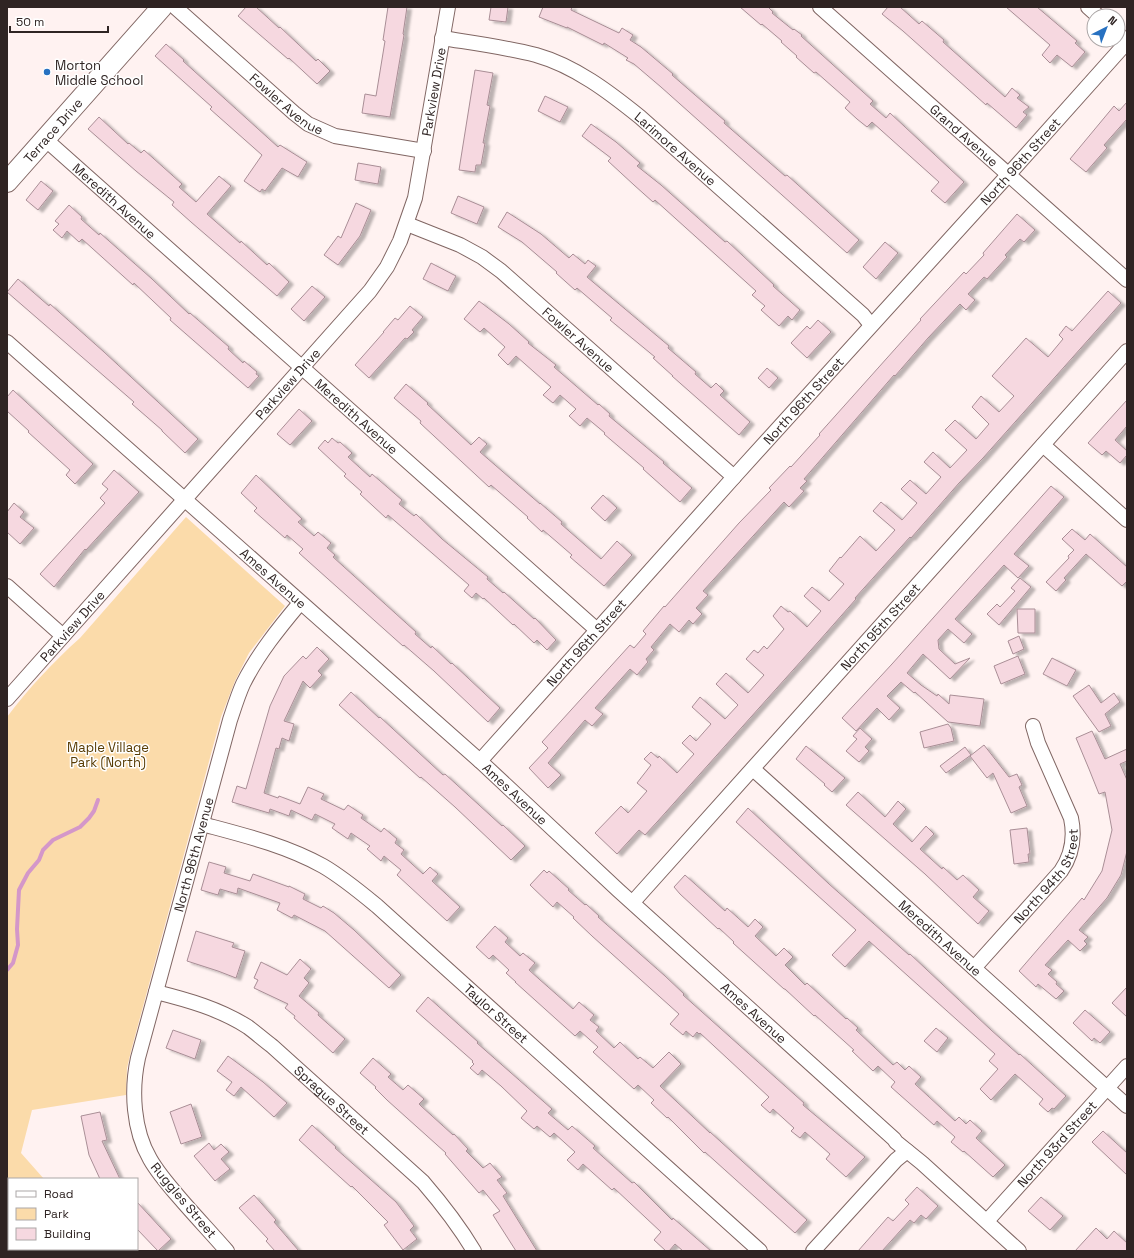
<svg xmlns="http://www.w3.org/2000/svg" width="1134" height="1258" font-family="'Space Grotesk',sans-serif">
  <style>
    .green { fill: #fbdbaa }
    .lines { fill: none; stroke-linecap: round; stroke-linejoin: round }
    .stream { stroke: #d497c9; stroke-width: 4 }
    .building { fill: #f6d8e0; stroke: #a98e96; filter: url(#shadow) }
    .street-casing { stroke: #806663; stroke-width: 16 }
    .secondary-casing { stroke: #806663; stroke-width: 22 }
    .street { stroke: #fff; stroke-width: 14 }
    .secondary { stroke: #fff; stroke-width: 20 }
    .poi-dot { fill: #2771c1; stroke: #fff; stroke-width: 1.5 }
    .labels { text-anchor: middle; stroke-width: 3; stroke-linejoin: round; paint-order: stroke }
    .poi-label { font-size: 13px; fill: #2f2423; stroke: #fff; text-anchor: start }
    .street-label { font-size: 13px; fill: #2f2423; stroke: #fff }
    .park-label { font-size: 13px; fill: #573b03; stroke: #fff }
  </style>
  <defs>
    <filter id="shadow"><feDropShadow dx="4.5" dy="2.5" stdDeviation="1" flood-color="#0004"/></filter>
  </defs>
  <rect width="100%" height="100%" fill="#fff2f1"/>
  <!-- green -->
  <path class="green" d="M186,517L285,606L249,653L235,681L221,717L131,1051L127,1068L126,1095L32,1110L21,1153L44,1179H9V1249H106L108,1251H7V717C29,688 53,662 80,638Z"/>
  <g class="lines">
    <!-- stream -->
    <path class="stream" d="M7,970L13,963L18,945L17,929L19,890L28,873L39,860L43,850L53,840L80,827L89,818L94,811L98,800"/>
  </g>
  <!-- building -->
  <path class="building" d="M246,7H256L279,28L280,27L316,61L318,59L330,71L317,84L289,58L288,59L238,16Z
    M388,7H407L403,34L404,35L390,117L362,113L365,94L376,96L385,41L383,40Z
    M491,7H508L506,22L489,20Z
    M543,7H572L571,10L619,33L622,28L633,35L630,40L641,47L673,74L672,75L725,121L724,123L785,176L787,175L859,240L847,253L661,87L634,64L626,60L628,58L604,43L603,45L567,27V28L539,17Z
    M740,7H768L773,12L772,13L793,30L794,29L802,35L801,36L873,101L870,104L886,118L890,113L964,182L945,203L931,191L939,182L872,122L867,127L857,119L845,108L850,102L816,72L814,73L796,57L797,56L781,42L782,41L762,24L761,25Z
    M888,7H900L919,24L922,21L944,40L943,42L1005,97L1012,88L1020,95L1017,98L1029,107L1023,112L1027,115L1016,128L987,103L986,105L903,31L882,14Z
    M1006,7H1037L1077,41L1075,43L1085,52L1072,67L1057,55L1050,63L1042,55L1050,45Z
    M166,44L184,60L183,61L278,147L280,145L307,162L298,177L282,168L265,191L262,189L260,192L244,181L262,155L210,109L212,107L155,56Z
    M475,70L493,73L487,105L490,106L483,143H485L481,165H476L475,172L459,170Z
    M545,96L568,107L560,122L538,111Z
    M1127,102V119L1104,145L1107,148L1086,172L1070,159L1114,106L1119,111Z
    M99,117L128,144L129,143L141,153L144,150L182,184L179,187L196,202L219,176L231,186L207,214L240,243L241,241L267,265L269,263L289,282L277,296L191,222L172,205L174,202L136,171L88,129Z
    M591,124L616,142L640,163L637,166L661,185L725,242L727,241L774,285L773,286L800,310L792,320L788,316L779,326L761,310L765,306L752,295L756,291L655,200L653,202L634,185L608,161L611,158L582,136Z
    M358,163L381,167L378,184L355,180Z
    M41,181L53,191L38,210L26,200Z
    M458,196L484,207L477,224L451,213Z
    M356,203L371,210L360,236L338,265L324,255L338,236L341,238Z
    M69,205L82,217L81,219L99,235L100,233L152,279L189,314L190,313L229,347L228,349L243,363L244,361L257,372L256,374L259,376L248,388L170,320L171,318L134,283L133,285L82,239L79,242L67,231L62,238L53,230L59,224L55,221Z
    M507,212L541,234L569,258L573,254L585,264L588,260L596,266L587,277L669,346L668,348L696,372L695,374L711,388L716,383L724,391L720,395L750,422L739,435L672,376H673L653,358L655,357L610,320L612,318L577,288L575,290L556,273L557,272L522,242L498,227Z
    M1017,214L1035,230L1024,242L1020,239L1005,255L1007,257L987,279L984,277L968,294L975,300L966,310L960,304L928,338L895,376L894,375L804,479L807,481L800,488L804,491L789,507L784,502L703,591L708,595L696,608L702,614L693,624L689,620L679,632L670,624L651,647L654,650L646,659L648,662L637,675L630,669L595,708L603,714L592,726L585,720L548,763L561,775L548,788L529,768L548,748L542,742L630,645L634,648L646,634L643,631L664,606L665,607L739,523L771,490L769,488L790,466L791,467L820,435L819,434L921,320L920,319L964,272L966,274L984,255L983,253Z
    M885,242L898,253L876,279L863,267Z
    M431,263L456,276L448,291L423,279Z
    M18,279L49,306L50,304L104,352L198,439L185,453L162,431V430L132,404L134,402L7,292Z
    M312,286L325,297L304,321L291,309Z
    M1108,291L1121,303L983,458L959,483L911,538L910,537L855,598L856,599L819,641L657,822L645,835L639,830L617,854L595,833L621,806L628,813L647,791L637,783L651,765L644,759L651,752L658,758L659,756L677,773L694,754L682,743L690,735L696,741L711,724L692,707L700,697L725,719L738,705L716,684L726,673L748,693L764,675L746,659L754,650L758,653L764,646L767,649L784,629L773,616L781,606L788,612L790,611L807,627L821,611L804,596L812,587L829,601L844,584L829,571L840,557L841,558L860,536L876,551L895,530L873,511L881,502L902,520L917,503L901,489L910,480L926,494L941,477L924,462L933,452L950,468L967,450L945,430L955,420L976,439L989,424L972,407L981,396L999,412L1014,396L992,376L1026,338L1048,357L1063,339L1059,335L1066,326L1072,331Z
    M479,301L509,324L529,342L528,343L556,365L554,367L598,405L599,404L610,414L609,416L664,462L663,463L692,488L680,502L643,469L644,468L604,434L605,433L587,418L580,426L569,416L576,409L560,395L553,403L543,395L551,387L516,356L508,365L498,355L505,347L484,328L480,332L464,319Z
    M410,306L423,317L412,330L414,332L407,339L405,338L369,378L355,365L384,332H383L395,318L398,320Z
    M818,320L831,332L807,358L791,343L807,326L810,329Z
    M767,368L778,378L769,388L758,378Z
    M406,384L428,403L427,404L471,445L479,437L487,444L480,452L540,504V503L562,522L561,524L601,559L617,541L632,555L604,586L570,557L572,555L557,542L543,530L542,532L527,518L528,517L491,485L489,487L420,423L421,421L394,398Z
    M13,390L93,464L75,484L66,475L70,470L28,432L29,431L7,411V397Z
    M1127,400V426L1115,440L1127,451V455L1120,463L1106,451L1102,455L1088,443Z
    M299,409L312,421L290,445L277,434Z
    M332,438L338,443L340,442L352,453L348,457L370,477L372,474L402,500L399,504L414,516L416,514L442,539L488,577L487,579L503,593L504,592L534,619L535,618L556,640L547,650L537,640L534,643L514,624L513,625L484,598L483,599L476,593L472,598L464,591L469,585L388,515L386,518L360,494L362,492L344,476L346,474L318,448L325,440L328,443Z
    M114,470L139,492L86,550L85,549L54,587L40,574L105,503L100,498L108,489L102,484Z
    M256,475L302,519L298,522L314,536L318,532L331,543L327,548L335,555L333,557L416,632L415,634L431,648L432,646L451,664L452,663L500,708L488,722L434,671L404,645L403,646L299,553L303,549L287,535L285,538L254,511L257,508L241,493Z
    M1051,486L1064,497L1014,554L1029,566L1018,578L1004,565L955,619L972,634L964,643L948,629L938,640L939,649L955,664L970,658L950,679L923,654L907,673L921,685L937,696L938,694L949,704L950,695L984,699L980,726L948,722L915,692L914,693L901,682L887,696L900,708L889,720L877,708L856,731L842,718L892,664Z
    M603,495L617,508L605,521L591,508Z
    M14,503L24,512L20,517L34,528L20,544L7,532V512Z
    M1072,529L1085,540L1090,534L1127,567V581L1122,586L1086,554L1064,578L1066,580L1056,591L1046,582L1069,558L1068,556L1074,550L1062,539Z
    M1020,578L1031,587L999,625L987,614L997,604L1000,607L1015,591L1011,588Z
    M1017,609H1035V633H1018Z
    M1019,636L1024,649L1013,654L1008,641Z
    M317,647L329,659L318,671L322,675L310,688L303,681L284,721L294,724L289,741L282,738L279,749L276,748L264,793L278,798L279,796L300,804L308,787L324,794L321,799L344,810L348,805L363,815L361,818L381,832L384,828L397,839L395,843L404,850L401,854L423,874L430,867L438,874L432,881L460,907L447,921L397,875L401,870L384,856L381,861L367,849L370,846L351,833L348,839L332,828L335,824L315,814L312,820L291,810L289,816L270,809L269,813L232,802L237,786L246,789L270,706L284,676L303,656L306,659Z
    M1018,656L1025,674L1001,684L994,666Z
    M1052,658L1076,670L1067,686L1043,674Z
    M1089,685L1101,703L1114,693L1120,702L1105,714L1111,726L1099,732L1073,696Z
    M351,692L379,718L380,717L443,775L445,774L502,826L503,825L525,846L511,860L455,807L421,777L420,778L339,705Z
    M948,724L951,728L954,741L924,748L920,732Z
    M860,728L872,739L865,747L869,751L859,762L846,751L857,739L853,736Z
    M1092,731L1105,759L1127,749V761L1120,764L1127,780V851L1121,875L1107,898L1079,930L1088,937L1084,941L1087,944L1080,951L1068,940L1045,965L1052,970L1048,974L1057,982L1056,984L1064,991L1056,999L1038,984L1036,987L1019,971L1082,898L1084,900L1102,871L1112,830L1105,792L1099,794L1089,769L1076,738Z
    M984,745L1009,777L1017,774L1022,785L1019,787L1027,806L1011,813L993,773L987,778L970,756Z
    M806,746L845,778L832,792L824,785L825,784L796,759Z
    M965,747L971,755L946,773L940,766Z
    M858,792L885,817L898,801L906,809L893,824L912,842L926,826L934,834L920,849L942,869L943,867L957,880L963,875L979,890L973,897L989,911L978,924L925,874L846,805Z
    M748,808L829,884L909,955L910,954L991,1030L1019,1055L1020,1054L1066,1096L1054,1109L1052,1108L1048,1112L1039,1104L1043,1099L1015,1074L991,1100L980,1089L998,1069L989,1061L995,1054L869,941L845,967L832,955L856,930L736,822Z
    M1027,828L1030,854H1028L1029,862L1014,864L1010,830Z
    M209,862L226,867L224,873L250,881L253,874L289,887V886L305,894L303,899L321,908L323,906L334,913L354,930L401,975L389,988L325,931L294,915L292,918L277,910L280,903L238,888L237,894L220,889L218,895L201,890Z
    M544,870L547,873L549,871L569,889L568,890L585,905L586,904L599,916L598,917L665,976L684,994L683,995L804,1103L803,1105L865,1157L846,1177L826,1159L830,1154L805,1132L800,1138L791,1131L794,1128L773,1109L770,1113L761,1105L769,1097L700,1033L699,1034L697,1032L693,1037L686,1031L683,1035L670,1024L679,1014L592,936L573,918L574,917L557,902L553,907L530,885Z
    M685,875L725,911L727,908L748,927L755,919L763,927L755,936L776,956L784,948L793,957L785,965L805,985L807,983L846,1019L847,1018L858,1028L856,1030L893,1065L897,1062L905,1070L909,1066L921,1077L915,1084L955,1121L959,1117L966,1124L970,1120L982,1131L976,1138L1005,1165L993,1177L964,1151L963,1152L951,1142L955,1137L937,1121L934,1125L891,1087L895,1082L878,1066L873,1071L852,1051L854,1050L815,1015L814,1016L785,989H784L733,943L734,942L719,928L718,929L680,894L674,887Z
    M495,926L508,938L505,942L520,956L523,953L535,963L529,970L539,979L573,1009L579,1002L594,1015L590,1020L599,1027L596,1031L614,1048L620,1042L638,1059L640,1057L653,1068L669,1052L681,1064L660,1086L710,1133V1132L807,1220L795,1233L705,1152L704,1153L668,1117L667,1118L651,1103L654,1100L638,1085L634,1089L593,1052L598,1047L580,1031L575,1036L515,982H516L506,973L509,970L493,955L489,959L476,947Z
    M196,931L234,943L232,947L245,951L236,978L218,971L187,961Z
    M300,959L311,969L304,978L309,983L299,996L319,1013L318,1015L345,1039L333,1053L294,1018L295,1016L285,1008L288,1004L254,988L258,980L254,978L261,962L287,975Z
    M1127,987V1017L1112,1003Z
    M428,997L478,1042L477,1043L552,1109L548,1113L568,1130L572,1126L595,1146L593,1148L632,1183L634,1182L672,1220L673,1218L711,1251H683L675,1244L669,1251H666L654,1240L661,1232L614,1188L612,1190L583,1164L578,1170L567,1160L575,1152L554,1133L550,1137L537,1126L534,1129L521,1118L527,1111L501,1086L482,1070L478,1075L470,1068L474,1064L472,1062L473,1061L416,1011Z
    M1085,1010L1110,1032L1100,1043L1094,1038L1092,1041L1073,1023Z
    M936,1028L948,1038L937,1052L924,1041Z
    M173,1030L201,1040L195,1059L166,1048Z
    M228,1056L263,1082L287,1103L274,1117L241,1087L234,1096L226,1090L232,1082L217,1071Z
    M373,1058L391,1074L388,1077L403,1090L408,1085L424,1099L419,1104L421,1106L453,1135L454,1134L468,1149L466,1151L483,1168L490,1163L502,1177L497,1180L507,1193L503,1196L537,1251H516L493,1215L500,1211L483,1190L479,1193L445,1154L446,1153L387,1100L375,1088L376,1087L360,1073Z
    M191,1104L202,1137L181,1144L170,1112Z
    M100,1112L107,1140L102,1141L120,1179H100L89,1155L81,1116Z
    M312,1125L336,1147L335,1148L396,1202L414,1226L410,1230L417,1239L403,1250L384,1225L388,1222L352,1186L351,1187L299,1140Z
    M1103,1131L1127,1153V1175L1092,1142Z
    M209,1143L214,1150L221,1144L229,1152L221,1159L230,1169L215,1181L194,1156Z
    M917,1187L938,1206L926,1219L921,1215L914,1223L910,1220L882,1251H858L888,1217L893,1221L909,1204L905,1200Z
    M254,1195L276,1220L274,1222L299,1251H275L266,1241L268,1239L239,1208Z
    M1041,1197L1063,1216L1050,1230L1028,1211Z
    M137,1202L171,1239L158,1251L137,1229Z
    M1096,1228L1107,1239L1114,1231L1127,1243V1251H1075Z"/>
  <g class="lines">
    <defs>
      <g id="street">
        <path id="s1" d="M175,7L294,113L308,124L335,136L424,151"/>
        <path id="s2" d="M820,7L1127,280"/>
        <path d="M1088,7L1098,16"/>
        <path d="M1118,34L1127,42"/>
        <path id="s3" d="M442,38C473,43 505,47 536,55C575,66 609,92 640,117L863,315L871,325"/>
        <path id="s4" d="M45,139L597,630"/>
        <path id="s5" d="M407,224L460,245L482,257L501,271L734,477"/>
        <path id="s6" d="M7,342L480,761L618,890L894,1139L896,1142L922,1163L1019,1251"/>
        <path d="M1043,445L1127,520"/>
        <path d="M7,586L63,636"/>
        <path id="s7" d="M7,699L370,291L387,267L400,241L415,198L448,7"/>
        <path id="s8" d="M480,761L734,477L1009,174L1127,42"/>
        <path id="s9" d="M753,769L1127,1106"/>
        <path id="s10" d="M202,824C243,835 285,845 323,866C342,877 360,892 377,906L760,1251"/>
        <path id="s11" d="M633,902L1127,351"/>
        <path id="s12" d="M974,968L1061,871C1072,855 1075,837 1071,818L1038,743L1033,726"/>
        <path id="s13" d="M156,992C188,1000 220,1009 248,1027C256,1033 264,1040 272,1046L423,1182C442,1204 459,1226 474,1251"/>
        <path id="s14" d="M987,1221L1127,1066"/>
        <path id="s15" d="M227,1251C213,1235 198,1219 184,1203C172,1189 159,1175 150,1159C133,1130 131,1090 138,1058L230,720C234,708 238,695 243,684C258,654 279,628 300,603"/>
        <path d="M813,1251L896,1160L907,1151"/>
      </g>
      <g id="secondary">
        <path id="s16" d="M7,182L162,7"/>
      </g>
    </defs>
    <!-- street casing -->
    <use href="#street" class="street-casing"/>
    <!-- secondary casing -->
    <use href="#secondary" class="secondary-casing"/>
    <!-- street -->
    <use href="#street" class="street"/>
    <!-- secondary -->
    <use href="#secondary" class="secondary"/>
  </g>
  <!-- markers -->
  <circle class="poi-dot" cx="47" cy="72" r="4"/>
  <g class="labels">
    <!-- poi labels -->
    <g class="poi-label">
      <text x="55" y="70">Morton<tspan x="55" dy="15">Middle School</tspan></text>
    </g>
    <!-- street labels -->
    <g class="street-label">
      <text dy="5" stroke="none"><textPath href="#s7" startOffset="758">Parkview Drive</textPath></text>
      <text dy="5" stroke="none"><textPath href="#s1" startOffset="148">Fowler Avenue</textPath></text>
      <text dy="5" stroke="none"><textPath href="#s16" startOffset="69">Terrace Drive</textPath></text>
      <text dy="5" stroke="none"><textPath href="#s2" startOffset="193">Grand Avenue</textPath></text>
      <text dy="5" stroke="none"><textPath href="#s3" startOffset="265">Larimore Avenue</textPath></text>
      <text dy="5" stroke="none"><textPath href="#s8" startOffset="807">North 96th Street</textPath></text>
      <text dy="5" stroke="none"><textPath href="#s4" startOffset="93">Meredith Avenue</textPath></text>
      <text dy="5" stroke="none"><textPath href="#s5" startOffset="209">Fowler Avenue</textPath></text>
      <text dy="5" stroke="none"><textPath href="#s7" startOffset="422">Parkview Drive</textPath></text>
      <text dy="5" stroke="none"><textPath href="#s8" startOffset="484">North 96th Street</textPath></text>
      <text dy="5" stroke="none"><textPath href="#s4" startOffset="417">Meredith Avenue</textPath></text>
      <text dy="5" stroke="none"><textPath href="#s6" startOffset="356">Ames Avenue</textPath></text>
      <text dy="5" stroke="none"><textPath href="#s7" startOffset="98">Parkview Drive</textPath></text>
      <text dy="5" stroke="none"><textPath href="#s11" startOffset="370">North 95th Street</textPath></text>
      <text dy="5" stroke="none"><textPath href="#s8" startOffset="159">North 96th Street</textPath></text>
      <text dy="5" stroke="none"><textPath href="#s6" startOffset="680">Ames Avenue</textPath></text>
      <text dy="5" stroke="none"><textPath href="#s15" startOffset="435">North 96th Avenue</textPath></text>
      <text dy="5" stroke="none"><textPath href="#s12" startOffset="119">North 94th Street</textPath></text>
      <text dy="5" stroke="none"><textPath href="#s9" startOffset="252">Meredith Avenue</textPath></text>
      <text dy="5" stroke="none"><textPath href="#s6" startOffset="1004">Ames Avenue</textPath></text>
      <text dy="5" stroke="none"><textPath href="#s10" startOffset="356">Taylor Street</textPath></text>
      <text dy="5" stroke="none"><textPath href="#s13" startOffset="210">Sprague Street</textPath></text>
      <text dy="5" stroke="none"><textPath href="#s14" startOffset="104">North 93rd Street</textPath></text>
      <text transform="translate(184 1200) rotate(50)" y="5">Ruggles Street</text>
    </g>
    <!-- park labels -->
    <g class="park-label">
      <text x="108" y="752">Maple Village<tspan x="108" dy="15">Park (North)</tspan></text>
    </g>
  </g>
  <!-- border -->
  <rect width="1134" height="1258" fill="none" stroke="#2f2423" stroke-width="16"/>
  <!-- legend -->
  <rect x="8" y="1178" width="130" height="72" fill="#ffffff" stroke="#aca7a7"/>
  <rect x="16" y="1191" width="20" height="6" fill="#ffffff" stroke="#aca7a7"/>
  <text x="44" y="1198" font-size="12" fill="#2f2423">Road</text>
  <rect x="16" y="1208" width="20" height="12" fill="#fbdbaa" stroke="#aca7a7"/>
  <text x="44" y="1218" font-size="12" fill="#2f2423">Park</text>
  <rect x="16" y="1228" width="20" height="12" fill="#f6d8e0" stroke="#aca7a7"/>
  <text x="44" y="1238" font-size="12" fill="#2f2423">Building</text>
  <!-- north arrow -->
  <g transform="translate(1106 28) rotate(42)"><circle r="19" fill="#ffffff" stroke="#aca7a7"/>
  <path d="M0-3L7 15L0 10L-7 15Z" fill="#2771c1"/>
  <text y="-6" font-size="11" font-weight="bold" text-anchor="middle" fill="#2f2423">N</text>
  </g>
  <!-- scale -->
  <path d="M10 26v6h98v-6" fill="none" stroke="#2f2423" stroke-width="2"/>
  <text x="16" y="26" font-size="12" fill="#2f2423" stroke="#ffffff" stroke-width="3" paint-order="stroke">50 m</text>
</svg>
